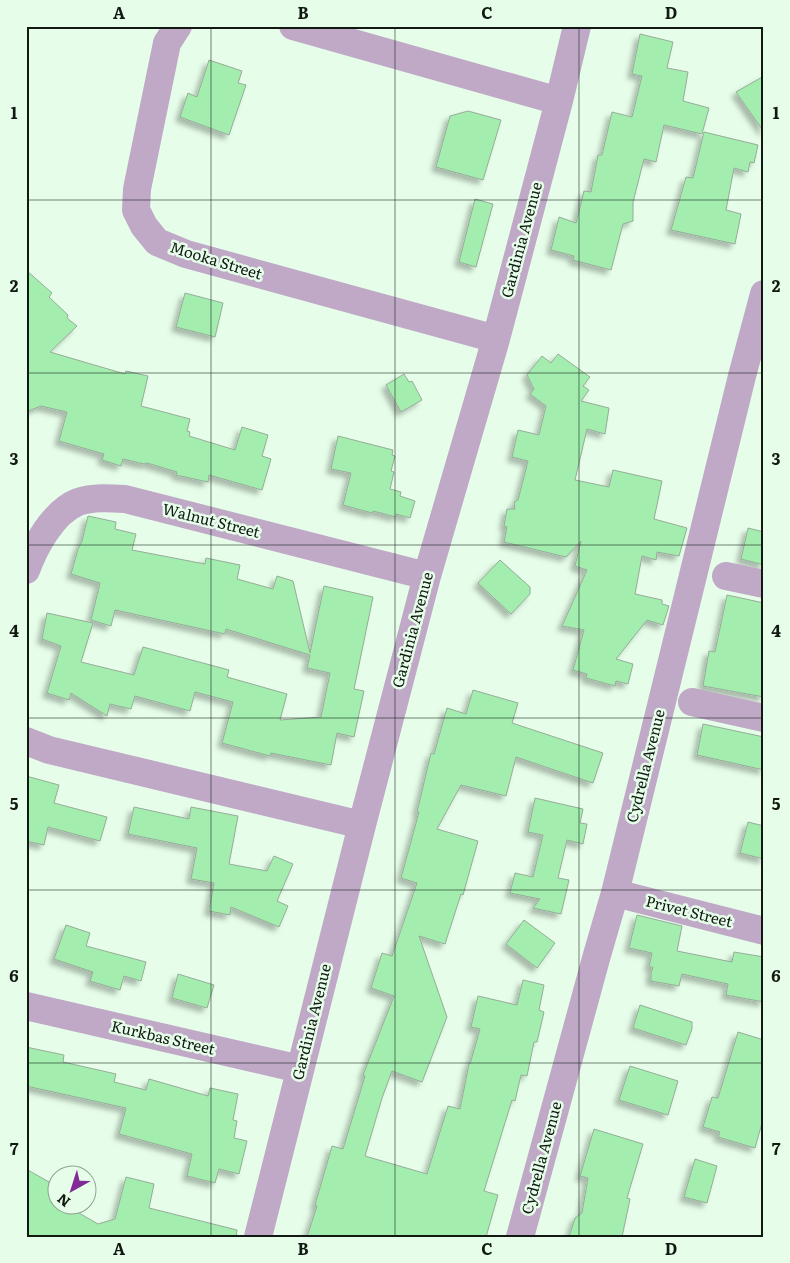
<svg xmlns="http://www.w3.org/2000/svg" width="790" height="1263" font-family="Literata,serif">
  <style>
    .building { fill: #a3edae; stroke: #96ac98; filter: url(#shadow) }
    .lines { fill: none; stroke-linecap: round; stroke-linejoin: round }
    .minor { stroke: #c0a8c7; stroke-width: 28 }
    .grid { fill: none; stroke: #111912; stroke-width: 1; stroke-opacity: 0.55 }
    .labels { text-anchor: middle; stroke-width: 5; stroke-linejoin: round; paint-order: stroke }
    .street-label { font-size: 15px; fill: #111912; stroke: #e6fee9 }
    .neatline { fill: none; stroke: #111912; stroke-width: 2 }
    .grid-label { font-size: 16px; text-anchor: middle; font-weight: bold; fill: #111912 }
  </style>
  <defs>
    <filter id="shadow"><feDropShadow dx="-4.5" dy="4.5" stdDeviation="2.5" flood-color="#0004"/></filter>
  </defs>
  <rect width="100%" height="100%" fill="#e6fee9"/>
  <!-- building -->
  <path class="building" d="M640,34L673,42L667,68L688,72L683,101L709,108L702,134L664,125L656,162L644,159L633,202V221L623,224L611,270L573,260L574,256L551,250L559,217L576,223L584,191L591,192L598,155H602L612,112L632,117L642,76L632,74Z
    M209,60L242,71L238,83L246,85L229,135L180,117L188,93L197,97Z
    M764,76V132L736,92Z
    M468,111L501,120L483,180L436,167L450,116Z
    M704,132L758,145L754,163L750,162L748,172L734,168L726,210L741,214L735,244L671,230L686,177L693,178Z
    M475,199L493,204L476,267L459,262Z
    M26,270L52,293L49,297L68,315L67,318L77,326L50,352L125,374L126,371L148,376L141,406L190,419L187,431L190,432L189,436L235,450L242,427L268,435L262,456L271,459L262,490L209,475L208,482L176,475L177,472L147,463L144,464L123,459L121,466L102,460L104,454L59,441L67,412L41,406L26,412Z
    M185,293L223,303L215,337L176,327Z
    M558,354L590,377L583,386L589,390L581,401L609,408L605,434L587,429L575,480L609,487L613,470L662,481L654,519L687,528L679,556L657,552L656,560L642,556L635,594L662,600V604L669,606L663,625L647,620L616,659L633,664L628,684L616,681L615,686L586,678L587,674L573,670L584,630L562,626L587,570L575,566L581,541L566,557L504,542L507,527L504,526L507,509H515L514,502L518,500L528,461L512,457L518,430L539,435L546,406L530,394L534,389L527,375L542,356L551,363Z
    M404,374L409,382L412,381L422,400L401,412L386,385Z
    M338,436L393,450L392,455L395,456L391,471L394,472L390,489L401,492L400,496L415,501L410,518L396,514V517L373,511L372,513L343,505L351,473L331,469Z
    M88,516L116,522L115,529L136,534L132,550L205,564L206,558L240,565L237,579L273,589L277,576L293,581L310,653L324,586L373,597L354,689L364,691L354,737L337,733L331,765L271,753L270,756L222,743L233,702L195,692L190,711L135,696L131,709L110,704L107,716L71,693L69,700L47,693L61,646L42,639L47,613L93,623L81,662L134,675L143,647L229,670L227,677L287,694L280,720L321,717L330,673L307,668L310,655L226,629L225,634L115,610L111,626L91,620L100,583L71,574L78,549L82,541Z
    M748,528L764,532V565L741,559Z
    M500,560L530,587V594L511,614L478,583Z
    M727,595L764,603V697L703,686L709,651L715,652Z
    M473,690L518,703L512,723L603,753L593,783L516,757L506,796L461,785L437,829L478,841L463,895L461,894L445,944L419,936L447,1017L422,1082L392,1071L382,1098L365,1156L427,1174L448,1106L460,1109L469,1064H470L480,1029L471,1027L478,996L517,1005L523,980L544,985L539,1010L544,1012L537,1042H534L527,1076L521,1075L515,1101L512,1100L484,1191L498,1195L486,1237H307L317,1206L315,1205L332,1146L343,1149L365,1076L363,1075L394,996L371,988L382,953L392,956L417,883L401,878L419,812H417L431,753L434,754L447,708L466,714Z
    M703,724L764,737V770L697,755Z
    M26,776L59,785L54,803L107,817L100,841L48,827L44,845L26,841Z
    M535,798L583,809L580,823L587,824L583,844L567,840L558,878L569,880L561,914L533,908L540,899L510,893L515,873L533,877L543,835L528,832Z
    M134,807L189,819L191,807L238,816L229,864L267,871L274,856L293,864L277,901L288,906L279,927L231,907L230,915L209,911L214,883L191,879L197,848L128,834Z
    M748,822L764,826V859L740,853Z
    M637,915L682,926L677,951L732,962L734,952L764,957V1002L726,995L728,984L682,974L679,986L651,981V973L653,967H649L652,953L629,948Z
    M524,920L555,943L537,968L506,944Z
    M66,925L90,933L86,946L146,962L141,981L124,976L120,990L90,981L93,972L54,959Z
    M178,974L214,985L207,1008L172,998Z
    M640,1005L692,1022V1029L686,1045L633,1028Z
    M738,1032L764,1040V1116L755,1148L718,1137L720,1132L703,1127L712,1097L718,1098Z
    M26,1047L64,1055L63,1062L116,1074L114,1082L146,1090L149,1079L208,1096L210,1088L238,1094L233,1120L237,1121L234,1138L247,1141L239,1174L219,1169L215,1183L187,1176L192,1154L119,1134L126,1108L26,1086Z
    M630,1066L678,1081L668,1115L619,1100Z
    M594,1129L643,1144L627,1198L630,1199L622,1237H569L575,1218L582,1213L588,1178L580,1176Z
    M695,1159L717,1166L707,1203L684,1197Z
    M26,1169L58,1187V1206H67L98,1224L115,1219L126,1177L154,1184L149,1208L237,1230L236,1237H26Z"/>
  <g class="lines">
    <!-- minor -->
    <path class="minor" d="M178,26L167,43L137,189L136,210L144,226L157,242L186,254L496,339
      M293,26L559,101
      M26,570C35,546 53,512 78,502C93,497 109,498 125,499L427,576
      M726,576L764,584
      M692,702L764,718
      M26,741L49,750L362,825
      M615,893L764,931
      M26,1006L300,1069
      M258,1237L362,825L427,576L496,339L559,101L577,26
      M520,1237L597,955L615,893L742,376L764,294"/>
  </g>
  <!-- grid -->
  <path class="grid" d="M211,26V1237M395,26V1237M579,26V1237M26,200H764M26,373H764M26,545H764M26,718H764M26,890H764M26,1063H764"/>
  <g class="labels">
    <!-- street labels -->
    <g class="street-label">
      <text transform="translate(522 240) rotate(-75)" y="5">Gardinia Avenue</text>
      <text transform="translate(216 261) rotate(17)" y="5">Mooka Street</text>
      <text transform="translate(211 521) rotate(14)" y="5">Walnut Street</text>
      <text transform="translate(413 630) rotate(-75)" y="5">Gardinia Avenue</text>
      <text transform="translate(646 766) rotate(-76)" y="5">Cydrella Avenue</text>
      <text transform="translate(689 912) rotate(14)" y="5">Privet Street</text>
      <text transform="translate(312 1022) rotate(-76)" y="5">Gardinia Avenue</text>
      <text transform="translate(163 1038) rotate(13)" y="5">Kurkbas Street</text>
      <text transform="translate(542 1158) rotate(-75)" y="5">Cydrella Avenue</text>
    </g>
  </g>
  <!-- border -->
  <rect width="790" height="1263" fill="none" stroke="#e6fee9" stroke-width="55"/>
  <!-- north arrow -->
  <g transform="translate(72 1190) rotate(219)"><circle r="24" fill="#e6fee9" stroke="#91a293"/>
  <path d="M0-4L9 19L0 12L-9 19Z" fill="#812a98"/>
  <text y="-8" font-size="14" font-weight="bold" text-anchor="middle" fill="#111912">N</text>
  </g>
  <rect x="28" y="28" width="734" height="1208" class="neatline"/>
  <g class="grid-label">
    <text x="119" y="19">A</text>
    <text x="303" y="19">B</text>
    <text x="487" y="19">C</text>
    <text x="671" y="19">D</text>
    <text x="14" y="119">1</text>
    <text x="776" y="119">1</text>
    <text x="14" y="292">2</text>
    <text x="776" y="292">2</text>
    <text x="14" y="465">3</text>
    <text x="776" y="465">3</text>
    <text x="14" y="637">4</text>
    <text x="776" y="637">4</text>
    <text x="14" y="810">5</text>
    <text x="776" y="810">5</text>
    <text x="14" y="982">6</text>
    <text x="776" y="982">6</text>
    <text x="14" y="1155">7</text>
    <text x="776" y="1155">7</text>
    <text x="119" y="1255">A</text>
    <text x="303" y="1255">B</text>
    <text x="487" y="1255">C</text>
    <text x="671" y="1255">D</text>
  </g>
</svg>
